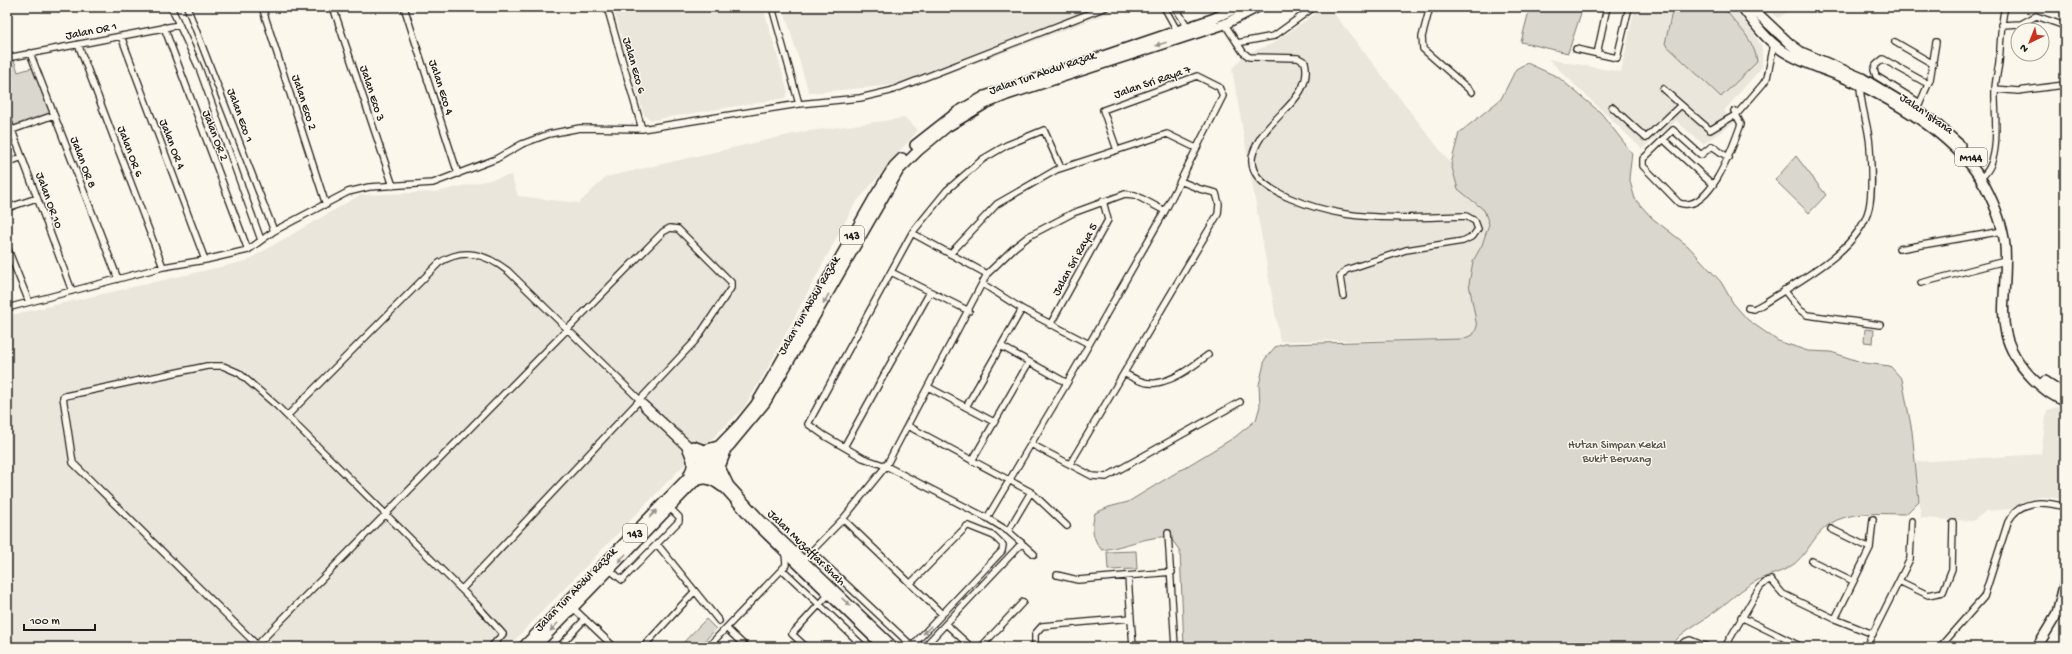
<svg xmlns="http://www.w3.org/2000/svg" width="2072" height="654" font-family="'Gochi Hand',sans-serif">
  <style>
    .built { fill: #eae6dc }
    .green { fill: #dad7ce; stroke: #7b7a75 }
    .lines { fill: none; stroke-linecap: round; stroke-linejoin: round }
    .minor-casing { stroke: #1c1c1c; stroke-width: 8 }
    .secondary-casing { stroke: #1c1c1c; stroke-width: 11 }
    .primary-casing { stroke: #1c1c1c; stroke-width: 12 }
    .trunk-casing { stroke: #1c1c1c; stroke-width: 12 }
    .minor { stroke: #fbf7ec; stroke-width: 5.5 }
    .secondary { stroke: #fbf7ec; stroke-width: 8 }
    .primary { stroke: #fbf7ec; stroke-width: 9 }
    .trunk { stroke: #fbf7ec; stroke-width: 9 }
    .oneway { fill: #97948e }
    .labels { text-anchor: middle; stroke-width: 3; stroke-linejoin: round; paint-order: stroke }
    .shield { fill: #fbf7ec; stroke: #5f5e5a; stroke-width: 1 }
    .shield-label { font-size: 11px; font-weight: bold; fill: #1c1c1c }
    .street-label { font-size: 12px; fill: #1c1c1c; stroke: #fbf7ec }
    .park-label { font-size: 12px; fill: #555451; stroke: #fbf7ec }
  </style>
  <rect width="100%" height="100%" fill="#fbf7ec"/>
  <filter id="ink" filterUnits="userSpaceOnUse"><feTurbulence type="fractalNoise" baseFrequency=".025" numOctaves="2"/><feDisplacementMap in="SourceGraphic" scale="8" xChannelSelector="R" yChannelSelector="G"/><feConvolveMatrix kernelMatrix="1 2 1 2 8 2 1 2 1" color-interpolation-filters="sRGB"/></filter>
  <g filter="url(#ink)">
    <!-- built -->
    <path class="built" d="M613,7H763L788,92L785,98L652,120L644,115Z
      M783,7H1114L1107,14L925,82L809,93Z
      M1325,7H1329L1451,164L1458,189L1484,210L1489,224L1482,245L1473,261L1469,284L1477,327L1473,335L1462,339L1280,341L1232,69L1245,54L1272,44Z
      M1635,7H1732L1752,30L1762,47V67L1724,111L1735,122L1703,144L1676,121L1642,149L1548,59L1621,72Z
      M1764,7H1796L1778,18Z
      M905,118L918,130L854,205L765,373L743,409L680,469L508,647H7V316L246,261L360,195L436,192L511,175L518,196L579,203L606,177L802,132Z
      M2060,406L2065,407V501L2056,498L2039,497L2022,502L2011,509L1986,511L1973,521L1921,518L1916,462L2041,454L2047,410Z"/>
    <!-- green -->
    <path class="green" d="M1530,7H1583L1568,53L1521,42Z
      M1673,7H1723C1736,24 1755,40 1757,62L1721,97L1665,44Z
      M14,60L18,72L35,67L51,114L12,127L7,113V62Z
      M1527,63L1558,77L1601,113L1632,153L1629,178L1635,199L1652,218L1688,246L1721,282L1733,303L1748,320L1778,341L1808,351L1831,352L1864,363L1890,366L1902,379L1912,431L1919,501L1906,514C1884,514 1858,511 1837,520C1813,530 1809,557 1788,568C1779,573 1769,575 1760,579C1740,589 1730,601 1713,613C1699,624 1680,631 1671,647H1184L1180,551L1170,537C1150,535 1125,547 1102,550C1092,540 1091,526 1095,513L1109,507L1128,502L1235,437L1256,420L1260,406L1259,385L1265,359L1275,347L1285,344L1462,339L1473,335L1477,327L1469,284L1473,261L1482,245L1489,224L1484,210L1458,189L1451,164L1459,133L1501,99L1516,69Z
      M1796,156L1826,195L1809,213L1775,180Z
      M1865,329L1874,330L1873,343L1864,342Z
      M1136,551L1137,569L1108,570L1107,552Z
      M706,619L716,629L699,647H679Z"/>
    <g class="lines">
      <defs>
        <path id="minor" d="M171,7L199,68L261,240
          M187,7L274,231
          M262,7L326,205
          M333,7L393,186
          M404,7L458,174
          M607,7L642,129
          M772,7L799,104
          M1164,7L1178,32
          M1175,7L1189,29
          M1430,7L1422,37L1423,49L1472,92
          M1224,23L1243,52L1249,57L1298,58L1305,62C1313,95 1277,112 1261,137C1257,143 1251,155 1252,162C1253,193 1321,210 1345,214C1385,220 1426,217 1466,216L1475,221L1478,229L1473,236L1463,241L1406,250L1346,270L1340,277L1343,296
          M2001,25L2021,24L2036,16L2065,26
          M164,27L248,250
          M121,36L205,260
          M1895,42L1933,64
          M1237,43L1274,36L1314,7
          M78,44L163,267
          M1576,49L1617,58L1629,7
          M30,53L118,279
          M1597,54L1607,7
          M7,58L179,25
          M1663,89L1710,130L1737,114L1763,84L1767,78L1774,44
          M1995,89L2018,91L2064,85
          M1920,103L1876,76L1874,70L1876,65L1883,59L1928,84
          M1919,105L1930,80L1936,42
          M1612,107L1646,138L1681,105
          M7,117L72,291
          M12,130L54,115
          M1663,139L1713,185
          M1729,158L1712,146L1701,155L1673,130L1643,159V166L1679,203C1710,214 1733,146 1741,124L1734,111
          M7,163L22,157
          M1980,178C2003,164 1994,113 1995,90C1995,81 1998,71 1999,62C2001,44 2000,25 2005,7
          M7,208L37,198
          M912,233L987,274
          M7,247L29,302
          M1899,249L2003,231
          M950,254L997,204L1056,170L1167,134L1196,148
          M891,272L969,311
          M1921,283L2005,261
          M983,284L1022,309L1089,344
          M1784,290L1800,310L1807,315L1880,325
          M7,308L163,267L205,260L248,250L274,231L348,192L369,187L433,183L496,159L522,144L549,134L580,128L642,129L799,104L860,98L890,91L1106,7
          M1748,308L1754,309L1763,304C1798,281 1859,251 1869,208C1873,190 1871,166 1870,147C1869,126 1860,106 1860,84
          M1050,325L1108,220L1103,201
          M1001,346L1067,383
          M1124,373C1133,378 1145,385 1156,383C1176,380 1193,366 1208,355
          M928,387L994,422
          M641,401L644,408L703,464
          M966,407L1022,309
          M287,416L439,263C464,247 486,254 508,271L641,401L706,460
          M908,426L1031,492L1067,526
          M1031,444L1092,476L1106,477L1240,402
          M844,447L930,292
          M972,461L1029,362
          M1070,464L1218,214L1219,204L1216,193L1200,189L1180,181
          M987,518L1067,383L1165,211L1223,96L1219,87L1197,76L1103,110L1117,150
          M843,519L942,614
          M1831,529L1870,548
          M1008,531L1031,492
          M1168,533L1175,647
          M657,544L719,621
          M812,552L912,646L1002,551L1003,545L994,536L969,526H967L910,584
          M1034,554L1008,531L987,518L886,466L863,458L825,436L808,424L912,233L947,190L983,159L1007,145L1044,130L1061,168
          M802,561L843,519L886,466L987,274L1015,247L1029,236L1073,213L1125,194L1135,195L1165,211
          M1812,561L1853,581
          M782,569L864,647
          M610,570L622,580L679,521V517L670,508
          M1057,575L1078,580L1172,572
          M1128,577L1133,647
          M1899,581L1928,595L1943,592L1952,569L1953,523
          M571,606L614,647
          M1741,617L1802,647
          M2063,617L2065,619
          M1835,619L1870,548L1873,519
          M946,624L971,647
          M726,628L746,647
          M257,645L73,463L63,397L65,396L207,366H223L239,373L277,406L475,603L503,634L491,647
          M255,647L663,232L670,228L678,229L731,282V288L696,340L462,589
          M559,647L585,619
          M643,647L694,592
          M708,647L786,565L785,553
          M806,647L792,634L830,593
          M924,647L1022,543
          M981,647L1023,602
          M1035,647V634L1042,626L1131,618
          M1681,647L1684,642L1690,640L1707,647
          M1725,647L1760,587L1767,581L1771,580L1783,594L1835,619L1873,634
          M1866,647L1910,559L1912,521
          M1940,647L1984,597L2008,522C2020,499 2043,501 2065,507"/>
        <path id="secondary" d="M707,461L761,520L894,647
          M703,464L756,524L883,647"/>
        <path id="primary" d="M1742,7C1754,23 1766,40 1783,51C1806,66 1835,72 1860,85C1905,107 1960,141 1985,186C1995,205 2003,225 2005,246C2009,302 1988,333 2033,379C2042,388 2053,397 2065,401
          M1751,7L1790,44L1801,52L1862,78L1933,121L1960,145
          M2045,381L2065,394
          M2037,647L2057,614L2065,582"/>
        <path id="trunk" d="M915,145L957,112L985,96L1212,19L1239,7
          M693,446L704,450L718,446
          M687,447C692,458 695,464 689,474
          M725,454L720,467L728,484
          M695,482C706,476 713,480 722,487
          M523,647L740,424L756,404L773,375L875,196L894,166L902,158
          M535,647L731,444L765,403L899,170L918,151L947,127L985,104L1007,95L1225,24L1258,7"/>
      </defs>
      <!-- minor casing -->
      <use href="#minor" class="minor-casing"/>
      <!-- secondary casing -->
      <use href="#secondary" class="secondary-casing"/>
      <!-- primary casing -->
      <use href="#primary" class="primary-casing"/>
      <!-- trunk casing -->
      <use href="#trunk" class="trunk-casing"/>
      <!-- minor -->
      <use href="#minor" class="minor"/>
      <!-- secondary -->
      <use href="#secondary" class="secondary"/>
      <!-- primary -->
      <use href="#primary" class="primary"/>
      <!-- trunk -->
      <use href="#trunk" class="trunk"/>
    </g>
    <!-- one-way arrows -->
    <defs><path id="oneway-solid" d="M-6-.8H1V-3.2L6.5 0L1 3.2V.8H-6Z"/></defs>
    <g class="oneway">
      <use href="#oneway-solid" transform="translate(1161 44) rotate(162)"/>
      <use href="#oneway-solid" transform="translate(826 299) rotate(119)"/>
      <use href="#oneway-solid" transform="translate(653 514) rotate(-46)"/>
      <use href="#oneway-solid" transform="translate(622 558) rotate(134)"/>
      <use href="#oneway-solid" transform="translate(846 602) rotate(43)"/>
      <use href="#oneway-solid" transform="translate(554 627) rotate(134)"/>
      <use href="#oneway-solid" transform="translate(927 630) rotate(134)"/>
    </g>
  </g>
  <g class="labels">
    <!-- shield labels -->
    <g class="shield">
      <rect x="1955" y="148" width="32" height="18" rx="3"/>
      <rect x="840" y="226" width="24" height="18" rx="3"/>
      <rect x="623" y="524" width="24" height="18" rx="3"/>
    </g>
    <g class="shield-label">
      <text x="1971" y="161">M144</text>
      <text x="852" y="239">143</text>
      <text x="635" y="537">143</text>
    </g>
    <!-- street labels -->
    <g class="street-label">
      <text transform="translate(91 30) rotate(-11)" y="4">Jalan OR 1</text>
      <text transform="translate(635 65) rotate(74)" y="4">Jalan Eco 6</text>
      <text transform="translate(1042 72) rotate(-19)" y="4">Jalan Tun Abdul Razak</text>
      <text transform="translate(1152 81) rotate(-19)" y="4">Jalan Sri Raya 7</text>
      <text transform="translate(442 87) rotate(72)" y="4">Jalan Eco 4</text>
      <text transform="translate(373 93) rotate(72)" y="4">Jalan Eco 3</text>
      <text transform="translate(305 102) rotate(72)" y="4">Jalan Eco 2</text>
      <text transform="translate(1927 113) rotate(35)" y="4">Jalan Istana</text>
      <text transform="translate(241 115) rotate(70)" y="4">Jalan Eco 1</text>
      <text transform="translate(216 135) rotate(69)" y="4">Jalan OR 2</text>
      <text transform="translate(173 144) rotate(69)" y="4">Jalan OR 4</text>
      <text transform="translate(131 151) rotate(69)" y="4">Jalan OR 6</text>
      <text transform="translate(84 162) rotate(69)" y="4">Jalan OR 8</text>
      <text transform="translate(50 200) rotate(70)" y="4">Jalan OR 10</text>
      <text transform="translate(1074 259) rotate(-61)" y="4">Jalan Sri Raya 5</text>
      <text transform="translate(808 305) rotate(-60)" y="4">Jalan Tun Abdul Razak</text>
      <text transform="translate(807 547) rotate(44)" y="4">Jalan Muzaffar Shah</text>
      <text transform="translate(575 589) rotate(-46)" y="4">Jalan Tun Abdul Razak</text>
    </g>
    <!-- park labels -->
    <g class="park-label">
      <text x="1617" y="448">Hutan Simpan Kekal<tspan x="1617" dy="14">Bukit Beruang</tspan></text>
    </g>
  </g>
  <!-- margin -->
  <rect width="2072" height="654" fill="none" stroke="#fbf7ec" stroke-width="24"/>
  <rect x="12" y="12" width="2048" height="630" fill="none" stroke="#1c1c1c" stroke-width="1.5" filter="url(#ink)"/>
  <!-- north arrow -->
  <g transform="translate(2030 42) rotate(223)"><circle r="19" fill="#fbf7ec" stroke="#a29f99"/>
  <path d="M0-3L7 15L0 10L-7 15Z" fill="#c8321e"/>
  <text y="-6" font-size="11" font-weight="bold" text-anchor="middle" fill="#1c1c1c">N</text>
  </g>
  <!-- scale -->
  <path d="M24 624v6h71v-6" fill="none" stroke="#1c1c1c" stroke-width="2"/>
  <text x="30" y="624" font-size="12" fill="#1c1c1c" stroke="#fbf7ec" stroke-width="3" paint-order="stroke">100 m</text>
</svg>
